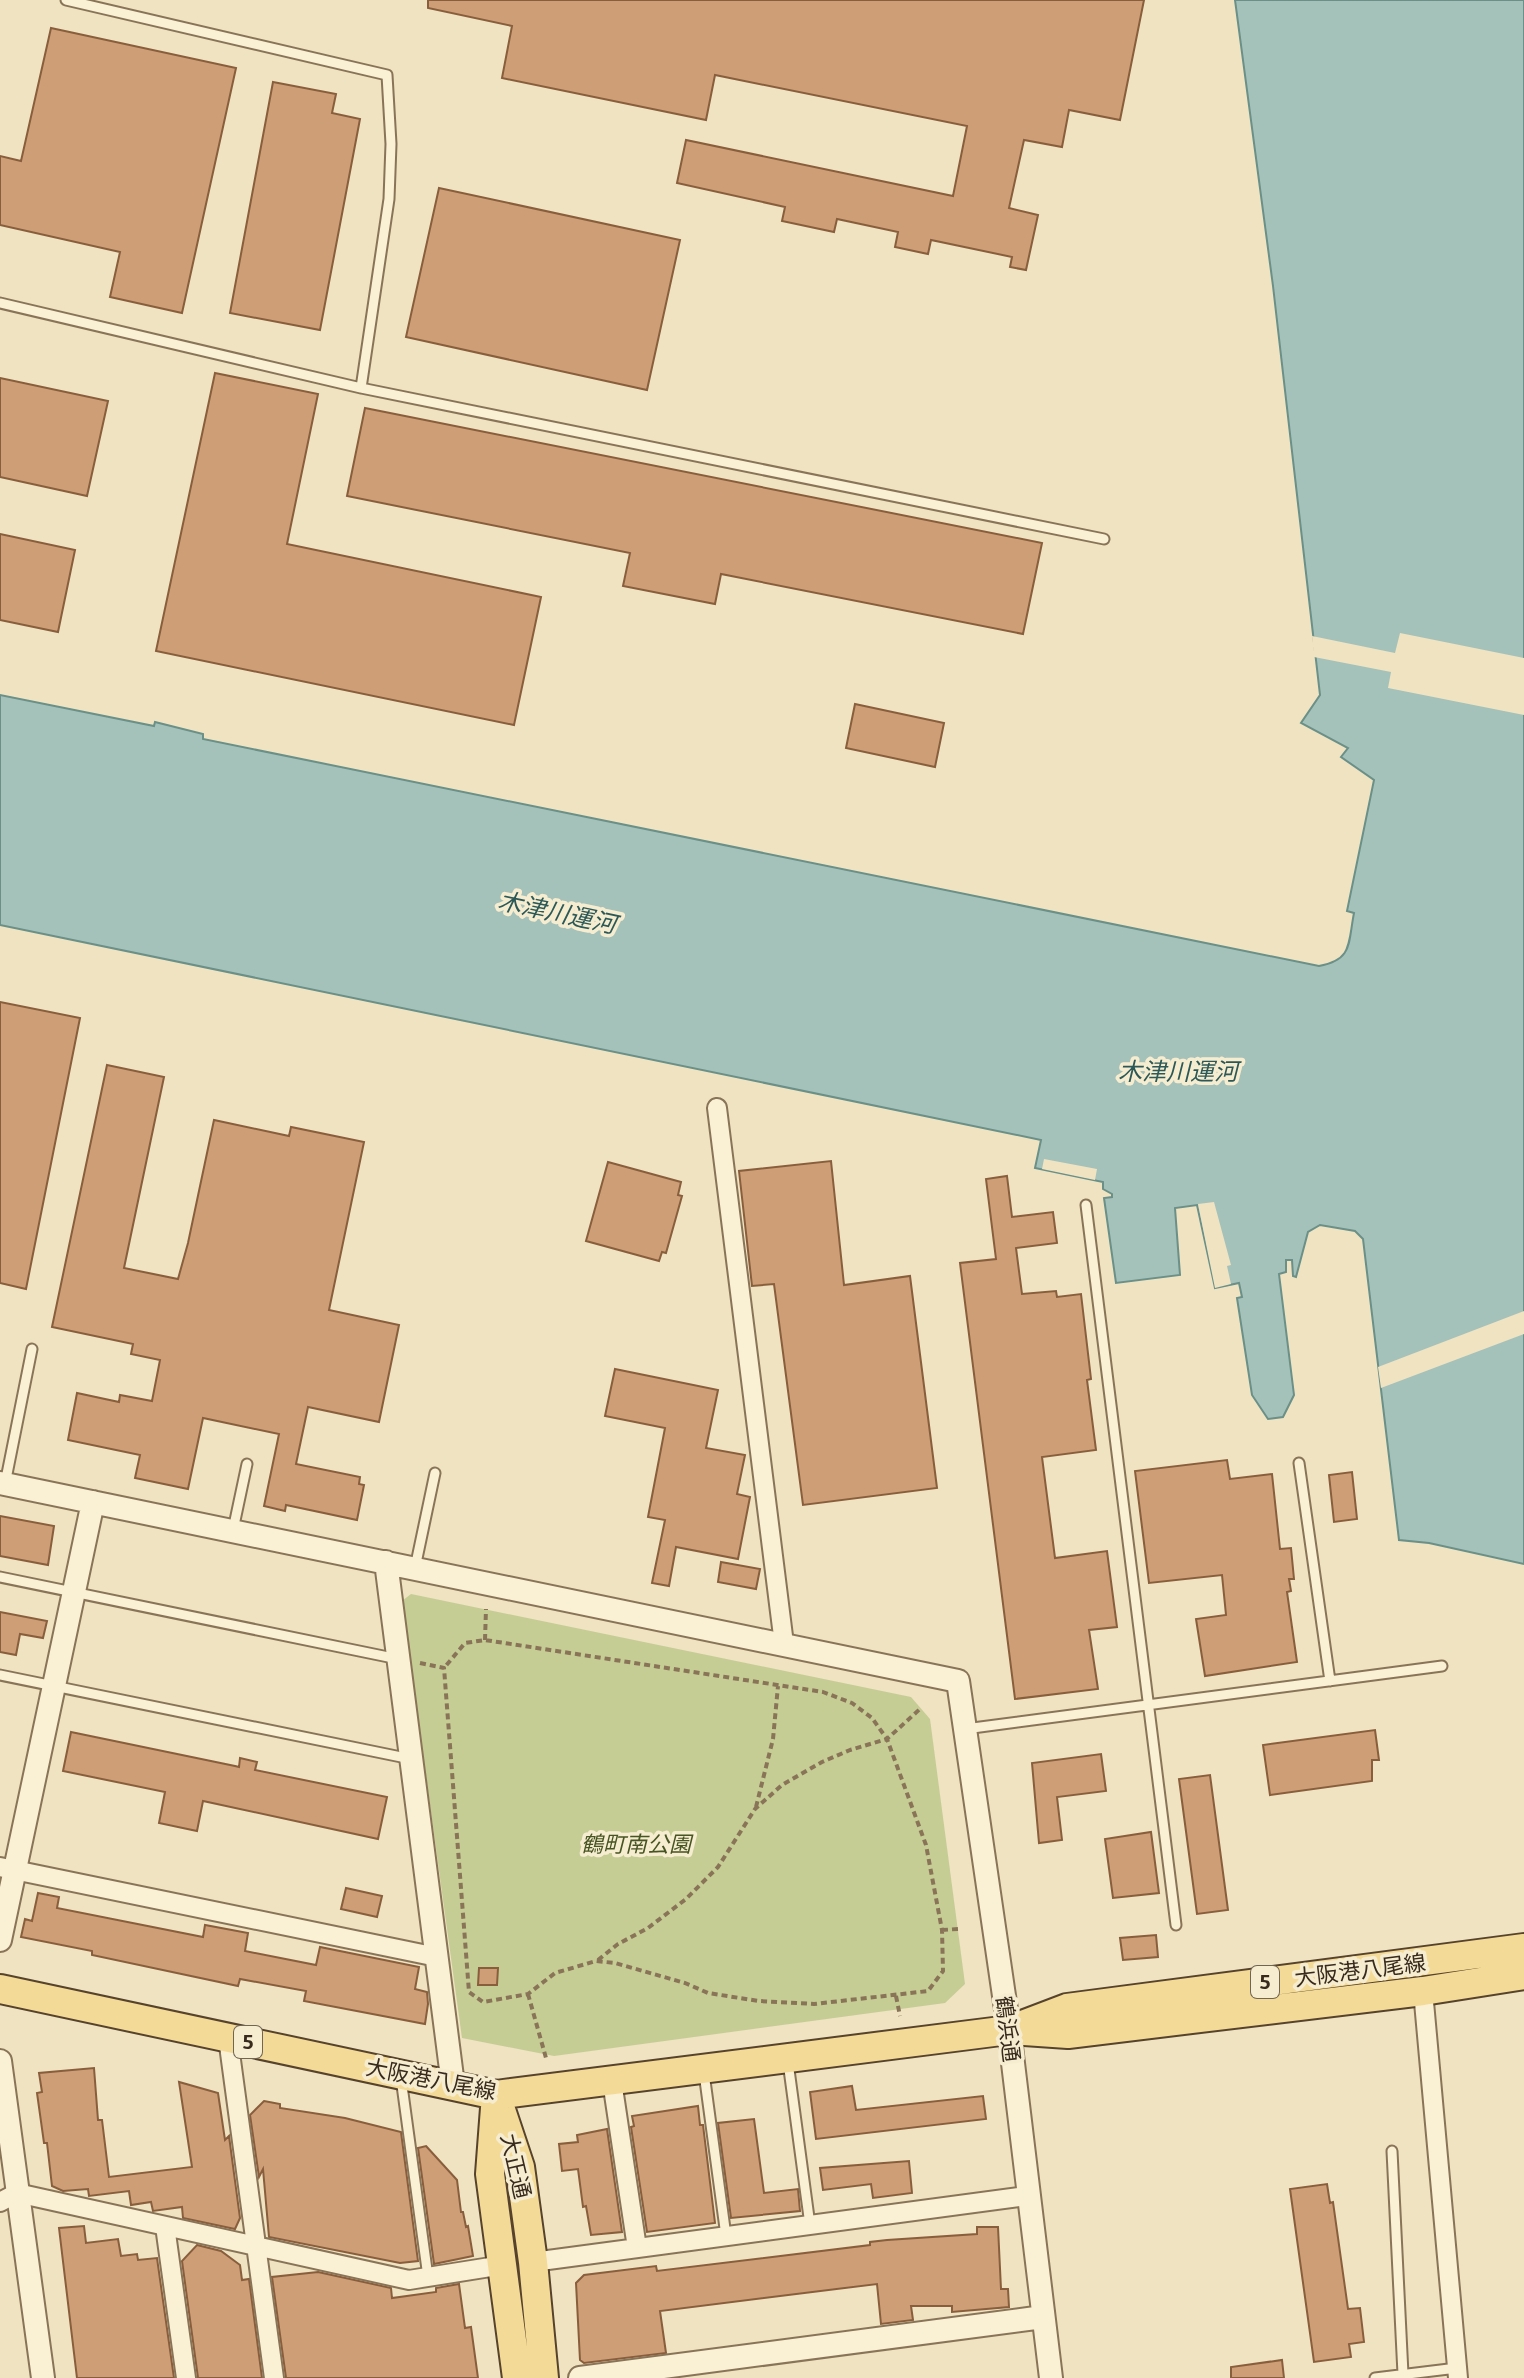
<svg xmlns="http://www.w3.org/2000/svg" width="1524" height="2378" font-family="Bitter,'Noto Sans JP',serif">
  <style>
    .green { fill: #c5cd95 }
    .water { fill: #a4c1ba; stroke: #6a9088; stroke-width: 2 }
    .pier { fill: #efe3c1 }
    .building { fill: #ce9e76; stroke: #895e3d; stroke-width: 2 }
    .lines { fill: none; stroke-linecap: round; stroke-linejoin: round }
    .service-casing { stroke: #897458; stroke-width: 13 }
    .minor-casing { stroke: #897458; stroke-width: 22 }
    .tertiary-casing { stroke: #897458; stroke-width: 26 }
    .primary-casing { stroke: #57422c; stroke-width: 32 }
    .path { stroke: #897458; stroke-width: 4; stroke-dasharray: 6 4; stroke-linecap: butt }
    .service { stroke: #faf0d4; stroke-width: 9 }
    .minor { stroke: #faf0d4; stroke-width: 18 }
    .tertiary { stroke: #faf0d4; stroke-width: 22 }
    .primary { stroke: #f4da97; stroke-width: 28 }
    .labels { text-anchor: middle; stroke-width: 7; stroke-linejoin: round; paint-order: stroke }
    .shield { fill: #f6edd1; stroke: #716553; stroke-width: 2 }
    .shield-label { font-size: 20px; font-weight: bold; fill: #382b1d }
    .park-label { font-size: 22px; font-style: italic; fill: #475523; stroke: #f6edd1 }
    .street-label { font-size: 22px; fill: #382b1d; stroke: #f6edd1 }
    .water-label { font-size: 24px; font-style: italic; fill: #2c5957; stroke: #f6edd1 }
  </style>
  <rect width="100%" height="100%" fill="#efe3c1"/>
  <!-- green -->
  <path class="green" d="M411,1594L911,1697L930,1719L965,1984L945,2003L554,2056L462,2038L402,1601Z"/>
  <!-- water -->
  <path class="water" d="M1235,0H1524V1564L1429,1543L1399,1540L1363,1239L1355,1231L1320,1225L1308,1232L1296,1277L1293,1276L1292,1260H1286V1272L1279,1274L1294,1395L1283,1417L1268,1419L1252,1395L1237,1298L1242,1297L1239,1283L1215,1288L1197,1205L1175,1208L1180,1275L1116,1283L1104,1198L1112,1197V1194L1103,1189V1182L1035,1168L1041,1140L0,925V695L154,726L155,722L203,734V739L1319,966C1353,960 1348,943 1354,913L1347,911L1374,780L1341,757L1348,748L1301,723L1320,695L1273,286Z"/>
  <!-- pier -->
  <path class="pier" d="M1400,633L1524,658V715L1388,688L1391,672L1314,657L1312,636L1395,653Z
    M1044,1159L1097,1169L1095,1180L1042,1169Z
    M1214,1202L1231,1265L1227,1266L1231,1284L1215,1288L1198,1204Z
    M1524,1311V1334L1381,1388L1378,1367Z"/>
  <!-- building -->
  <path class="building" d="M428,0H1144L1120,120L1069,110L1062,147L1024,140L1009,208L1038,215L1026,270L1010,267L1012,257L931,240L928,254L895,247L898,232L837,219L834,232L782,221L785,207L677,183L686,140L953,196L967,126L715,75L706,120L502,78L512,26L428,8Z
    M51,28L236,68L182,313L110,297L120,252L0,225V156L21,161Z
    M273,82L336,94L332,113L360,119L320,330L230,313Z
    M439,188L680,240L647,390L406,337Z
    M215,373L318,394L287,544L541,597L514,725L156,651Z
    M0,378L108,401L87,496L0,477Z
    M365,408L1042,543L1023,634L721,574L715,604L623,586L630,553L347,496Z
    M0,534L75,550L58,632L0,620Z
    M855,704L944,723L935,767L846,748Z
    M0,1002L80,1018L26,1289L0,1283Z
    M107,1065L164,1077L124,1268L178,1279L188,1243L214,1120L289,1136L291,1127L364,1142L329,1310L399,1325L379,1422L308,1407L296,1464L360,1477L359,1484L364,1485L357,1520L286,1505L285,1511L264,1506L279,1434L203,1418L188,1489L135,1478L140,1455L68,1440L77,1393L119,1402L120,1395L152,1401L160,1360L131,1354L133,1344L52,1327Z
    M831,1161L844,1285L910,1276L937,1488L803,1505L774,1284L752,1286L739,1171Z
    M608,1162L681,1182L678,1195L682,1196L666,1253L662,1252L659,1261L586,1241Z
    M1007,1176L1012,1217L1053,1212L1057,1243L1016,1248L1022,1294L1056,1291L1057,1297L1081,1294L1091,1379L1087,1380L1096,1450L1042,1457L1055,1558L1107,1551L1117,1627L1089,1630L1098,1689L1015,1699L960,1263L996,1259L986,1179Z
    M615,1369L718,1390L706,1448L745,1455L737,1494L750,1497L738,1559L676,1547L669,1586L652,1583L665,1520L648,1517L665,1428L605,1416Z
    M1227,1460L1230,1479L1272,1474L1280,1549L1291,1548L1294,1579H1289L1291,1591L1287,1592L1297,1662L1205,1676L1196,1619L1226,1615L1222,1575L1149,1583L1135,1471Z
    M1352,1472L1357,1519L1334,1522L1329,1475Z
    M0,1516L54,1526L48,1565L0,1556Z
    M721,1562L760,1569L756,1589L718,1582Z
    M0,1612L47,1621L43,1638L20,1634L16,1655L0,1652Z
    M1375,1730L1379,1760H1372V1781L1270,1795L1263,1745Z
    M71,1732L235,1766L239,1767L240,1758L257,1762L255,1770L387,1797L378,1839L203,1801L197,1831L159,1823L165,1792L63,1771Z
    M1101,1754L1106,1791L1057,1797L1062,1840L1039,1843L1032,1763Z
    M1210,1775L1228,1910L1197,1914L1179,1779Z
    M1151,1832L1159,1893L1113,1898L1105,1839Z
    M346,1888L382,1896L377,1917L341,1909Z
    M38,1893L59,1897L57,1908L203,1937L205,1925L248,1933L245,1951L316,1965L320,1947L419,1967L415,1989L427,1992L428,2004L425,2024L304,2001L306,1991L240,1979L238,1986L92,1955V1951L21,1937L25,1919L32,1921Z
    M1156,1935L1158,1957L1123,1960L1120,1938Z
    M479,1968H498L497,1985H478Z
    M94,2068L98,2120H102L109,2177L192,2167L179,2082L218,2093L225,2140L229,2136L240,2218L235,2229L183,2218L182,2207L153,2211L151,2202L131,2205L129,2191L89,2196L88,2189L63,2191L52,2186L47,2143H44L37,2093L42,2092L39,2073Z
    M852,2086L856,2110L983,2096L986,2119L816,2139L810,2092Z
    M264,2101L280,2104V2108L345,2118L401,2132L418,2261L400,2263L269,2237L263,2169L259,2177L250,2115Z
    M698,2106L700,2125H703L715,2223L647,2232L631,2127L634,2126L632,2116Z
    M754,2119L764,2193L798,2189L800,2211L731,2218L718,2123Z
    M607,2129L622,2232L591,2235L586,2206L583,2207L578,2169L562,2171L559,2144L578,2142L577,2135Z
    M426,2146L457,2180L461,2212H463L466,2227L468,2226L473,2256L434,2264L418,2148Z
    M909,2161L912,2193L873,2198L871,2184L823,2190L820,2168Z
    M1327,2184L1330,2203L1333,2202L1348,2309L1360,2308L1364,2342L1349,2344L1351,2357L1314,2362L1290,2189Z
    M84,2226L86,2243L118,2239L121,2256L137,2254L138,2260L157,2258L174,2378H77L59,2228Z
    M977,2227H998L1001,2289H1008L1009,2307L952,2312V2306H911L913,2320L881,2324L877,2284L660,2311L666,2353L584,2363L580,2360L576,2283L584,2275L656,2266L657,2271L870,2245V2242L887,2240L977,2234Z
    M197,2245L221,2251L240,2265L242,2280L249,2279L262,2378H198L182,2261Z
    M318,2272L391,2288L392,2298L436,2292V2288L459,2284L465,2328L471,2327L478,2378H286L272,2277Z
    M1282,2360L1284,2378H1231V2367Z"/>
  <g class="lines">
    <defs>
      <path id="service" d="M66,0L387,75L391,144L389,199L361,388
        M0,303L361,388L1104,539
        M1086,1205L1176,1925
        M1299,1463L1330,1681
        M5,1484L32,1349
        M233,1530L247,1464
        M415,1568L435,1473
        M0,1577L398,1659
        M0,1675L411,1759
        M965,1729L1442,1666
        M788,2062L810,2225
        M704,2073L726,2236
        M401,2078L428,2277
        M1392,2151L1403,2374
        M1375,2378L1457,2368"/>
      <path id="minor" d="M717,1108L784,1644
        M0,1867L437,1957
        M1423,1991L1458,2378
        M228,2038L274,2378
        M612,2081L637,2248
        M0,2202L17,2193L409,2280L503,2265
        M165,2226L186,2378
        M533,2262L1027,2196"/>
      <path id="tertiary" d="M0,1483L958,1681L1009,2030L1051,2378
        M386,1562L453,2085
        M0,1940L93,1502
        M0,2061L43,2378
        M580,2378L1043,2317"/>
      <path id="primary" d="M0,1989L496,2095L1009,2030L1068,2034L1423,1991L1524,1975
        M1017,2027L1067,2008L1524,1948
        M496,2095L520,2167L533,2262L544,2378
        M495,2108L490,2174L517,2378"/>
    </defs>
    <!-- service casing -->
    <use href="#service" class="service-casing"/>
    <!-- minor casing -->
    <use href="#minor" class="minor-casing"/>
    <!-- tertiary casing -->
    <use href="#tertiary" class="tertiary-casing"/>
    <!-- primary casing -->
    <use href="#primary" class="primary-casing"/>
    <!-- path -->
    <path class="path" d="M485,1640L486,1609
      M420,1663L444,1668L469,1992L483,2002L528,1994L555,1973L596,1961L615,1963L685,1983L708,1993L759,2001L814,2004L928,1991L943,1971L942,1930L926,1845L887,1739L872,1718L852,1703L823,1692L485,1640L465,1643L444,1668
      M756,1807L773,1739L778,1686
      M942,1930L958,1929
      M598,1960L618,1944L648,1928L686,1899L718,1867L755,1809L782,1785L822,1762L850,1750L887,1739L921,1708
      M528,1994L546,2058
      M896,1996L900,2016"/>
    <!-- service -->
    <use href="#service" class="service"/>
    <!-- minor -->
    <use href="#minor" class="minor"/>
    <!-- tertiary -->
    <use href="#tertiary" class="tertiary"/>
    <!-- primary -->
    <use href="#primary" class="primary"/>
  </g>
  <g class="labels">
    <!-- shield labels -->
    <g class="shield">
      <rect x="1251" y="1966" width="28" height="32" rx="6"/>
      <rect x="234" y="2026" width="28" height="32" rx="6"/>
    </g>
    <g class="shield-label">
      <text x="1265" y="1989">5</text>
      <text x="248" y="2049">5</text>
    </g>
    <!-- park labels -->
    <g class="park-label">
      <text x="636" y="1852">鶴町南公園</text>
    </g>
    <!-- street labels -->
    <g class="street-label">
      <text transform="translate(1360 1970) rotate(-7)" y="8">大阪港八尾線</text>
      <text transform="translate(1008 2029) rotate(83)" y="8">鶴浜通</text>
      <text transform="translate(431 2079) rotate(11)" y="8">大阪港八尾線</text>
      <text transform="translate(516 2166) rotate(77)" y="8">大正通</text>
    </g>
    <!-- water labels -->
    <g class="water-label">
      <text transform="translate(557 913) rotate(12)" y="8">木津川運河</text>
      <text x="1178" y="1080">木津川運河</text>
    </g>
  </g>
</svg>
